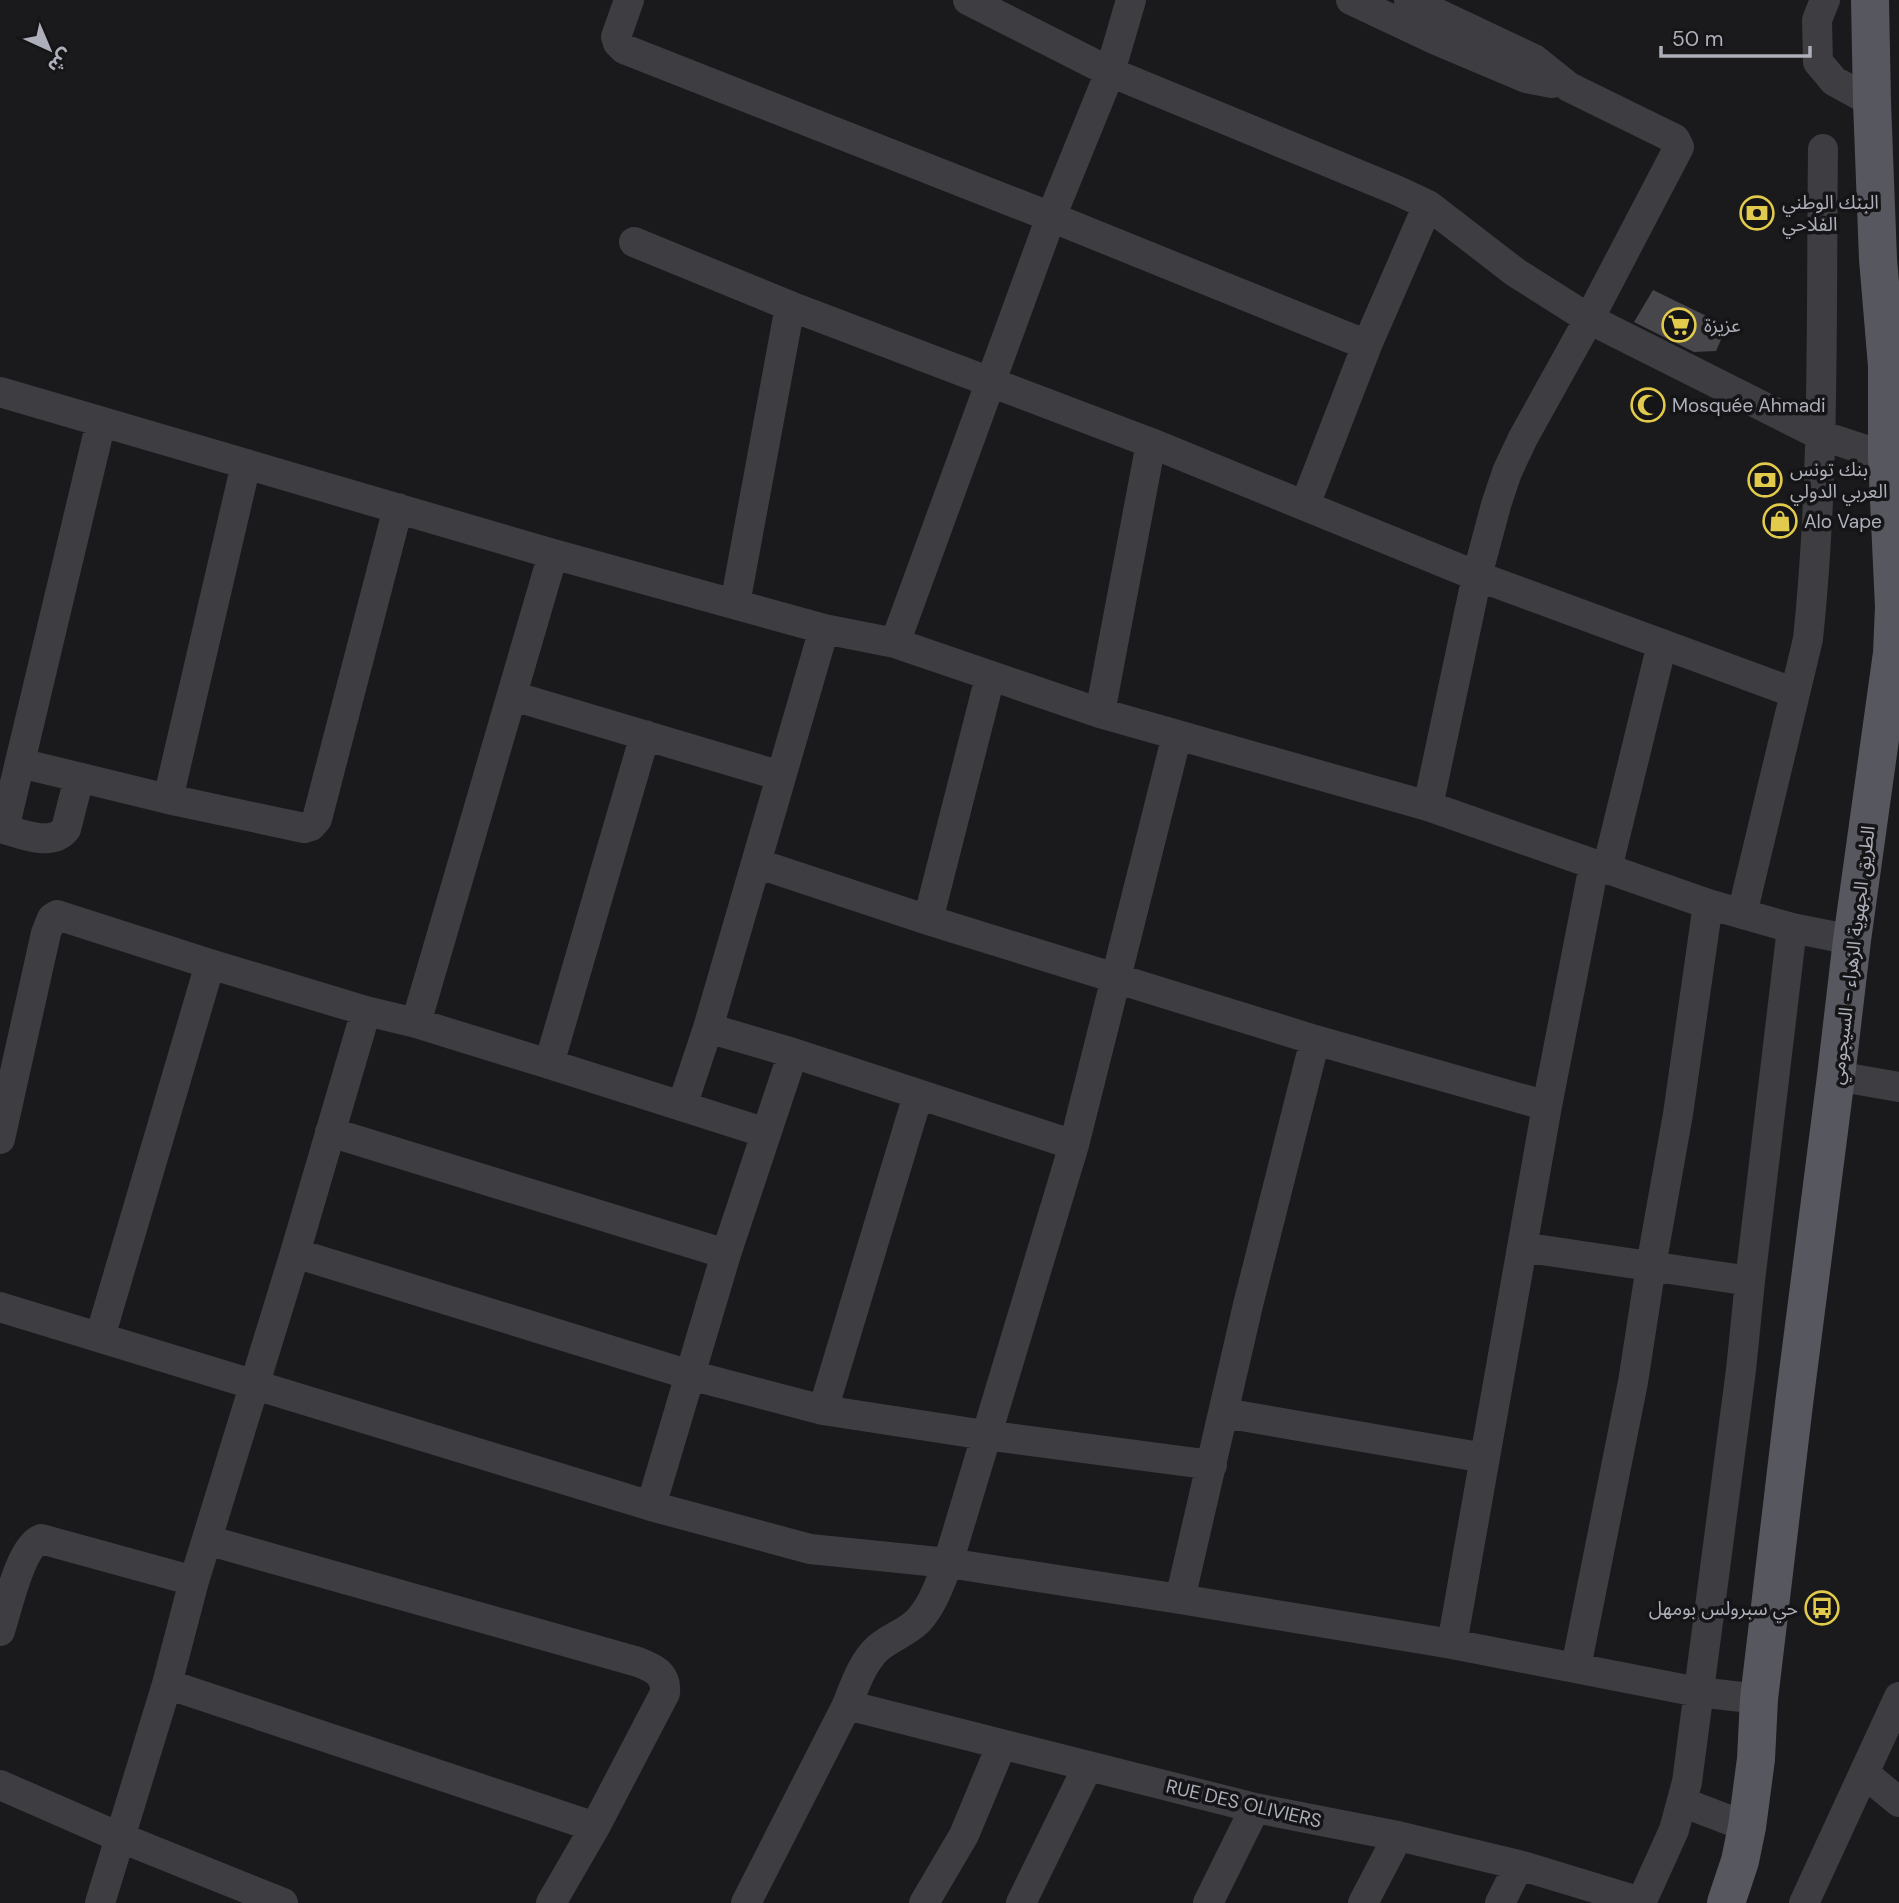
<svg xmlns="http://www.w3.org/2000/svg" width="1899" height="1903" font-family="'DM Sans','Noto Sans Arabic',sans-serif">
  <style>
    .building { fill: #47474b }
    .lines { fill: none; stroke-linecap: round; stroke-linejoin: round }
    .minor { stroke: #3d3d42; stroke-width: 30 }
    .major { stroke: #57575f; stroke-width: 38 }
    .labels { text-anchor: middle; stroke-width: 7; stroke-linejoin: round; paint-order: stroke }
    .poi-label { font-size: 19px; fill: #adafba; stroke: #151416; text-anchor: start }
    .street-label { font-size: 19px; fill: #adafba; stroke: #151416 }
  </style>
  <rect width="100%" height="100%" fill="#1a191b"/>
  <!-- building -->
  <path class="building" d="M1653,290L1727,326L1716,351L1694,352L1634,322Z"/>
  <g class="lines">
    <!-- minor -->
    <path class="minor" d="M629,0L616,37L618,43L624,49L1051,217L1367,345
      M968,0L1110,72L1396,190L1428,205L1515,272L1589,319L1820,435L1887,457
      M1351,0L1436,40L1526,78L1552,83
      M1409,0L1534,59L1569,87L1675,139L1679,147L1589,319L1523,438L1507,472L1496,505L1477,576L1428,806
      M1825,0L1817,20L1818,62L1834,81L1872,102
      M634,242L790,306
      M0,392L553,554L824,629L895,643L1100,713L1428,806L1708,904L1792,928L1852,940
      M1305,505L1367,345L1428,205
      M735,604L790,306L1151,443L1477,576L1795,693
      M895,643L1051,217L1110,72L1131,0
      M513,696L781,776
      M1100,713L1151,443
      M20,763L168,799L304,828L311,826L317,819L398,508
      M168,799L246,464
      M0,828C20,833 51,848 66,829L79,778
      M4,829L101,422
      M756,863L928,920L1315,1040L1547,1106
      M1607,869L1662,644
      M1742,914L1808,639C1825,477 1821,312 1823,149
      M928,920L990,677
      M416,1023L553,554
      M708,1028L793,1053L1074,1145
      M549,1064L645,735
      M1836,1076L1899,1087
      M918,1095L823,1410L985,1435L1212,1465
      M682,1106L708,1028L824,629
      M330,1132L726,1254
      M0,1139L46,933L52,918L57,915L210,964L366,1011L416,1023L549,1064L766,1133
      M1522,1247L1750,1281L1741,1370L1687,1782L1674,1830L1641,1903
      M295,1253L690,1375L823,1410
      M1750,1281L1792,928
      M0,1307L651,1506L810,1549L948,1563L1180,1599L1452,1644L1698,1692L1759,1699
      M100,1337L210,964
      M1224,1413L1485,1458
      M651,1506L726,1254L793,1053
      M207,1540L638,1662C654,1668 667,1674 665,1693L595,1827L551,1903
      M1180,1599L1248,1305L1315,1040
      M0,1631C7,1610 20,1547 41,1539L194,1581
      M1452,1644L1547,1106L1594,865
      M1576,1667L1633,1382L1651,1266L1678,1114L1708,904
      M167,1684L595,1827
      M847,1705L1255,1808L1398,1836L1519,1865L1641,1902
      M1864,1773L1899,1802
      M0,1785L119,1837L283,1903
      M1682,1802L1747,1827
      M100,1903L167,1684L194,1581L295,1253L366,1011
      M746,1903L847,1705C855,1685 862,1663 878,1648C891,1637 906,1633 918,1621C933,1605 940,1583 948,1563L1074,1145L1177,735
      M924,1903L964,1835L1002,1744
      M1021,1903L1088,1766
      M1208,1903L1255,1808
      M1363,1903L1398,1836
      M1500,1903L1519,1865
      M1804,1903L1899,1697"/>
    <!-- major -->
    <path class="major" d="M1726,1903L1740,1861L1747,1827L1756,1759L1759,1699L1794,1404L1836,1076L1852,940L1892,653L1894,607L1887,457V366L1878,259L1872,102L1870,0"/>
  </g>
  <!-- icons -->
  <defs>
    <symbol id="bank-ring" viewBox="-11 -11 22 22"><circle r="9.5" fill="#151416" stroke="#e1ca4c" stroke-width="1.5"/><path d="M-6-4H6V4H-6ZM0-2.3a2.3 2.3 0 1 0 0 4.6a2.3 2.3 0 1 0 0-4.6Z" fill="#e1ca4c"/></symbol>
    <symbol id="supermarket-ring" viewBox="-11 -11 22 22"><circle r="9.5" fill="#151416" stroke="#e1ca4c" stroke-width="1.5"/><path d="M-6-5.5h2.5l.6 2H6L4.5 2H-2.5L-4.4-4H-6ZM-1.5 3.2a1.3 1.3 0 1 0 .1 0ZM3 3.2a1.3 1.3 0 1 0 .1 0Z" fill="#e1ca4c"/></symbol>
    <symbol id="mosque-ring" viewBox="-11 -11 22 22"><circle r="9.5" fill="#151416" stroke="#e1ca4c" stroke-width="1.5"/><path d="M3.5-4.9A6 6 0 1 0 3.5 4.9A5 5 0 1 1 3.5-4.9Z" fill="#e1ca4c"/></symbol>
    <symbol id="shop-ring" viewBox="-11 -11 22 22"><circle r="9.5" fill="#151416" stroke="#e1ca4c" stroke-width="1.5"/><path d="M-5-2.5h2.3a2.7 3.5 0 0 1 5.4 0H5L5.5 6h-11ZM-1.5-2.5h3a1.5 2.3 0 0 0-3 0Z" fill="#e1ca4c"/></symbol>
    <symbol id="bus-ring" viewBox="-11 -11 22 22"><circle r="9.5" fill="#151416" stroke="#e1ca4c" stroke-width="1.5"/><path d="M-5-6H5V4H4V6H2V4H-2V6H-4V4H-5ZM-3.5-4V0h7V-4ZM-3.5 1.2v1.5H-2V1.2ZM2 1.2v1.5H3.5V1.2Z" fill="#e1ca4c"/></symbol>
  </defs>
  <g fill-rule="evenodd">
    <use href="#bank-ring" x="1738" y="194" width="38" height="38"/>
    <use href="#supermarket-ring" x="1660" y="306" width="38" height="38"/>
    <use href="#mosque-ring" x="1629" y="386" width="38" height="38"/>
    <use href="#bank-ring" x="1746" y="461" width="38" height="38"/>
    <use href="#shop-ring" x="1761" y="502" width="38" height="38"/>
    <use href="#bus-ring" x="1803" y="1589" width="38" height="38"/>
  </g>
  <g class="labels">
    <!-- poi labels -->
    <g class="poi-label">
      <text x="1782" y="209">البنك الوطني<tspan x="1782" dy="22">الفلاحي</tspan></text>
      <text x="1704" y="332">عزيزة</text>
      <text x="1672" y="412">Mosquée Ahmadi</text>
      <text x="1790" y="476">بنك تونس<tspan x="1790" dy="22">العربي الدولي</tspan></text>
      <text x="1804" y="528">Alo Vape</text>
      <text x="1798" y="1615" text-anchor="end">حي سبرولس بومهل</text>
    </g>
    <!-- street labels -->
    <g class="street-label">
      <text transform="translate(1852 955) rotate(-83)" y="7">الطريق الجهوية الزهراء - السيجومي</text>
      <text transform="translate(1244 1803) rotate(13)" y="7">RUE DES OLIVIERS</text>
    </g>
  </g>
  <!-- north arrow -->
  <g transform="translate(49 49) rotate(136)" stroke="#151416" stroke-width="5" paint-order="stroke">
  <path d="M0-5L12 26L0 18L-12 26Z" fill="#adafba"/>
  <text y="-10" font-size="19" font-weight="bold" text-anchor="middle" fill="#adafba">ش</text>
  </g>
  <!-- scale -->
  <path d="M1661 46v10h149v-10" fill="none" stroke="#adafba" stroke-width="3.5"/>
  <text x="1672" y="46" font-size="21" fill="#adafba" stroke="#151416" stroke-width="5" paint-order="stroke">50 m</text>
</svg>
